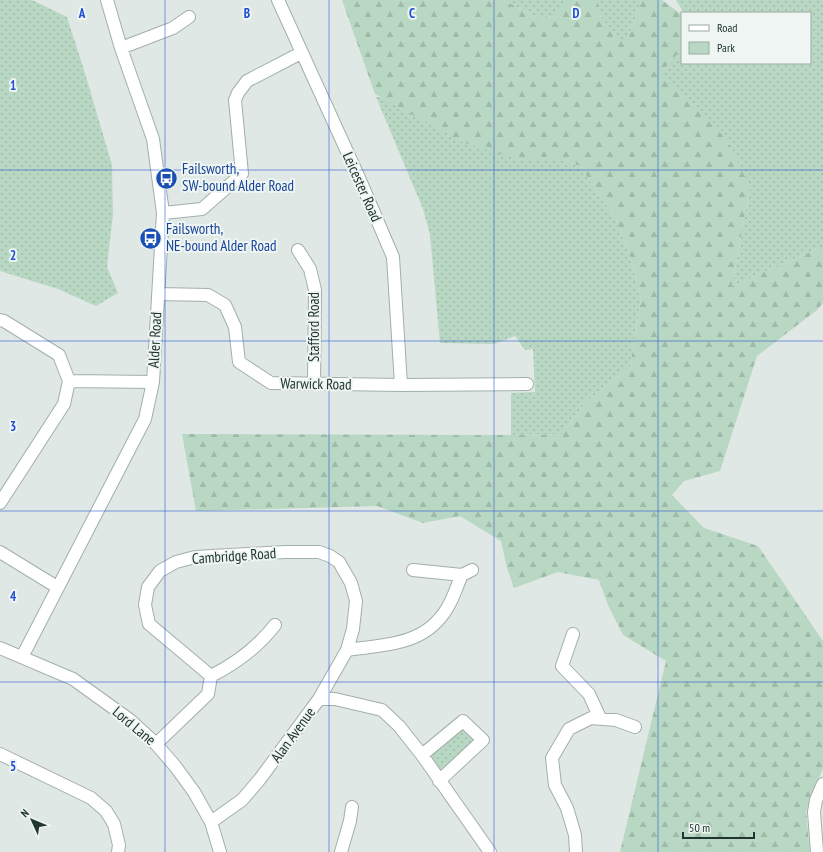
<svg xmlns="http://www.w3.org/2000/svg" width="823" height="852" font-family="'PT Sans Narrow',sans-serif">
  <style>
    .green { fill: url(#green-dots) }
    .forest { fill: url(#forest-firs) }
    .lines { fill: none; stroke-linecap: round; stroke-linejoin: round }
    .minor-casing { stroke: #a2afab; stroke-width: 14 }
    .minor { stroke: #fff; stroke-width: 12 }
    .grid { fill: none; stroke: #1d4ed8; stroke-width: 1; stroke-opacity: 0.55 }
    .labels { text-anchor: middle; stroke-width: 4; stroke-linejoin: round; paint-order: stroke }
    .transit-label { font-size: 15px; fill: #164399; stroke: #eef5f2; text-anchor: start }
    .street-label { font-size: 15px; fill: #213632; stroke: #eef5f2 }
    .grid-label { font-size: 13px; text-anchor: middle; font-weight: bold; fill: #1d4ed8; stroke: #eef5f2; stroke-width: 4; stroke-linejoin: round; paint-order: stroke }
  </style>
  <defs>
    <pattern id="green-dots" width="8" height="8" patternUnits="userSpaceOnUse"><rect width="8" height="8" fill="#b9d8c3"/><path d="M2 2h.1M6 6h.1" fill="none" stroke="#9fbaa8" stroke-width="1.8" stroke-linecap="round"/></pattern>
    <pattern id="forest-firs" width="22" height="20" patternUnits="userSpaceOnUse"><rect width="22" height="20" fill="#b9d8c3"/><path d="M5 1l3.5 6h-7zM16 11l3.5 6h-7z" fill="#9fbaa8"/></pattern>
  </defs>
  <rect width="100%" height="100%" fill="#dfe8e4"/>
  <!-- green -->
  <path class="green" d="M0,0H32L67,17L84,70L112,165L113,214L107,267L118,293L96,306L58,289L0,271Z
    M503,0H564V5L553,17L540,19Z
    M598,0H642L627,40H617L598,13Z
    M676,0H823V241L819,248L732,286L750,186L661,72L682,49V63H810V13H684Z
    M376,97H380L520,160H563L580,166L616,219L631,258L641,299L630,367L586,402L562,434L511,435V393L535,392L533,349L525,350L515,336L494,344L440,343L430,235L423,209Z
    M463,726L478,738L439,778L425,757Z"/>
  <!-- forest -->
  <path class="forest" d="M342,0H503L540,19L553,17L563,5L564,0H598V13L617,40H627L642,0H662L682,15V49L661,72L727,140L750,186L732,286L819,248L823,240V303L817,310L757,356L720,471L684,481L672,495L704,528L758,546L823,641V768L806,812L810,852H620L666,661L623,635L608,605L599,580L558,572L514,588L507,568L501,541L460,516L423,523L377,506L196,511L182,434L511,435L562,434L586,402L630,367L641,299L631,258L616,219L580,166L563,160H520L462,142L375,94Z"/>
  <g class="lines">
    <defs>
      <path id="minor" d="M278,0L360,180L393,257L401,385
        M121,48L173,28L189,17
        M163,213L202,209L242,174L235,100L238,93L247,81L301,53
        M298,250L310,269L315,290L314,384
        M158,294L208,295L225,305L235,327L239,362L271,383L401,385L527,384
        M0,320L4,321L59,355L69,381L64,404L0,503
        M69,381L153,382
        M0,552L57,587
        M413,570L462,575L472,570
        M573,634L562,666L589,694L600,718
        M0,648L73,679L130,720L156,744L175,766L194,792L211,822L220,852
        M347,650C390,644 430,645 451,601C455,593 458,583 462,575
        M22,657L145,419L153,382L163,213L153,139L121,48L107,0
        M211,676C237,663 257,648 275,625
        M156,744L208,694L211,676L149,624L145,605L148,587L160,571L176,562L195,557L285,552H319L330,556L339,562L351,583L356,601L353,629L347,650L319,699
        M0,754L91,798L106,811L114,824L119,845L118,852
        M422,755L463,721L483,740L439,781
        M211,822L242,800L260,779L319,699H335L382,710L399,726L422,755L490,852
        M341,852L350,821L352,807
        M576,852L575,835L567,808L555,785L552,758L569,729L591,718L616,720L635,727
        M817,852L814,812L816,800L823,784"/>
    </defs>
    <!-- minor casing -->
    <use href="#minor" class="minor-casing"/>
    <!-- minor -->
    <use href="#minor" class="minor"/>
  </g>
  <!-- grid -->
  <path class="grid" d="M165,0V852M329,0V852M494,0V852M658,0V852M0,170H823M0,341H823M0,511H823M0,682H823"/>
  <!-- icons -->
  <defs>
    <symbol id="bus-disc" viewBox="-11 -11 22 22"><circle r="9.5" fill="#1a4fb4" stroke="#eef5f2"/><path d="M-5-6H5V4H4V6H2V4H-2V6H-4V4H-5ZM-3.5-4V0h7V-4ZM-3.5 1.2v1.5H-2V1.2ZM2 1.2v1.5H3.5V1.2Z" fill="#fff"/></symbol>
  </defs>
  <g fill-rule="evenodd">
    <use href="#bus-disc" x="154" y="166" width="25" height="25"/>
    <use href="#bus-disc" x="138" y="226" width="25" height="25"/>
  </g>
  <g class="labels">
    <!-- transit labels -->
    <g class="transit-label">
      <text x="182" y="174">Failsworth,<tspan x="182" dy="17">SW-bound Alder Road</tspan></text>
      <text x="166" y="234">Failsworth,<tspan x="166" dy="17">NE-bound Alder Road</tspan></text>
    </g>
    <!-- street labels -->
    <g class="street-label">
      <text transform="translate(362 187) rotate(66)" y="5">Leicester Road</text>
      <text transform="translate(314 327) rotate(-90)" y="5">Stafford Road</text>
      <text transform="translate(155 340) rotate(-87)" y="5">Alder Road</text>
      <text transform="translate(316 384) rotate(1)" y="5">Warwick Road</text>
      <text transform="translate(234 556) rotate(-4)" y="5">Cambridge Road</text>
      <text transform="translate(134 726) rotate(40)" y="5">Lord Lane</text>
      <text transform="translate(293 735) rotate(-54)" y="5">Alan Avenue</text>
    </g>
  </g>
  <g class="grid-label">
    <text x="82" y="18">A</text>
    <text x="247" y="18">B</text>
    <text x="412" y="18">C</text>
    <text x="576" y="18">D</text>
    <text x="13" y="90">1</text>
    <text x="13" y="260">2</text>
    <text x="13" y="431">3</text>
    <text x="13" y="601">4</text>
    <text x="13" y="771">5</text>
  </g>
  <!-- legend -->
  <rect x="681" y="12" width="130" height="52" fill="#eef5f2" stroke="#9ca9a5"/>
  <rect x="689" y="25" width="20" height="6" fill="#ffffff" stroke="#9ca9a5"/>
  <text x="717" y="32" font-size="12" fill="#213632">Road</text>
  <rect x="689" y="42" width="20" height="12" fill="#b9d8c3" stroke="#9ca9a5"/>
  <text x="717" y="52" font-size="12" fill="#213632">Park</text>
  <!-- north arrow -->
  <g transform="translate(32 820) rotate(314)" stroke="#eef5f2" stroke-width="3" paint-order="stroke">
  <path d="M0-3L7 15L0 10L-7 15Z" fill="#213632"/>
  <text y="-6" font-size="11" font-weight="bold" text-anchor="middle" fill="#213632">N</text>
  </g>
  <!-- scale -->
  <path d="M683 832v6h71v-6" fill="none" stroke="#213632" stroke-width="2"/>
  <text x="689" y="832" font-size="12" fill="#213632" stroke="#eef5f2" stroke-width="3" paint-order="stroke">50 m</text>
</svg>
